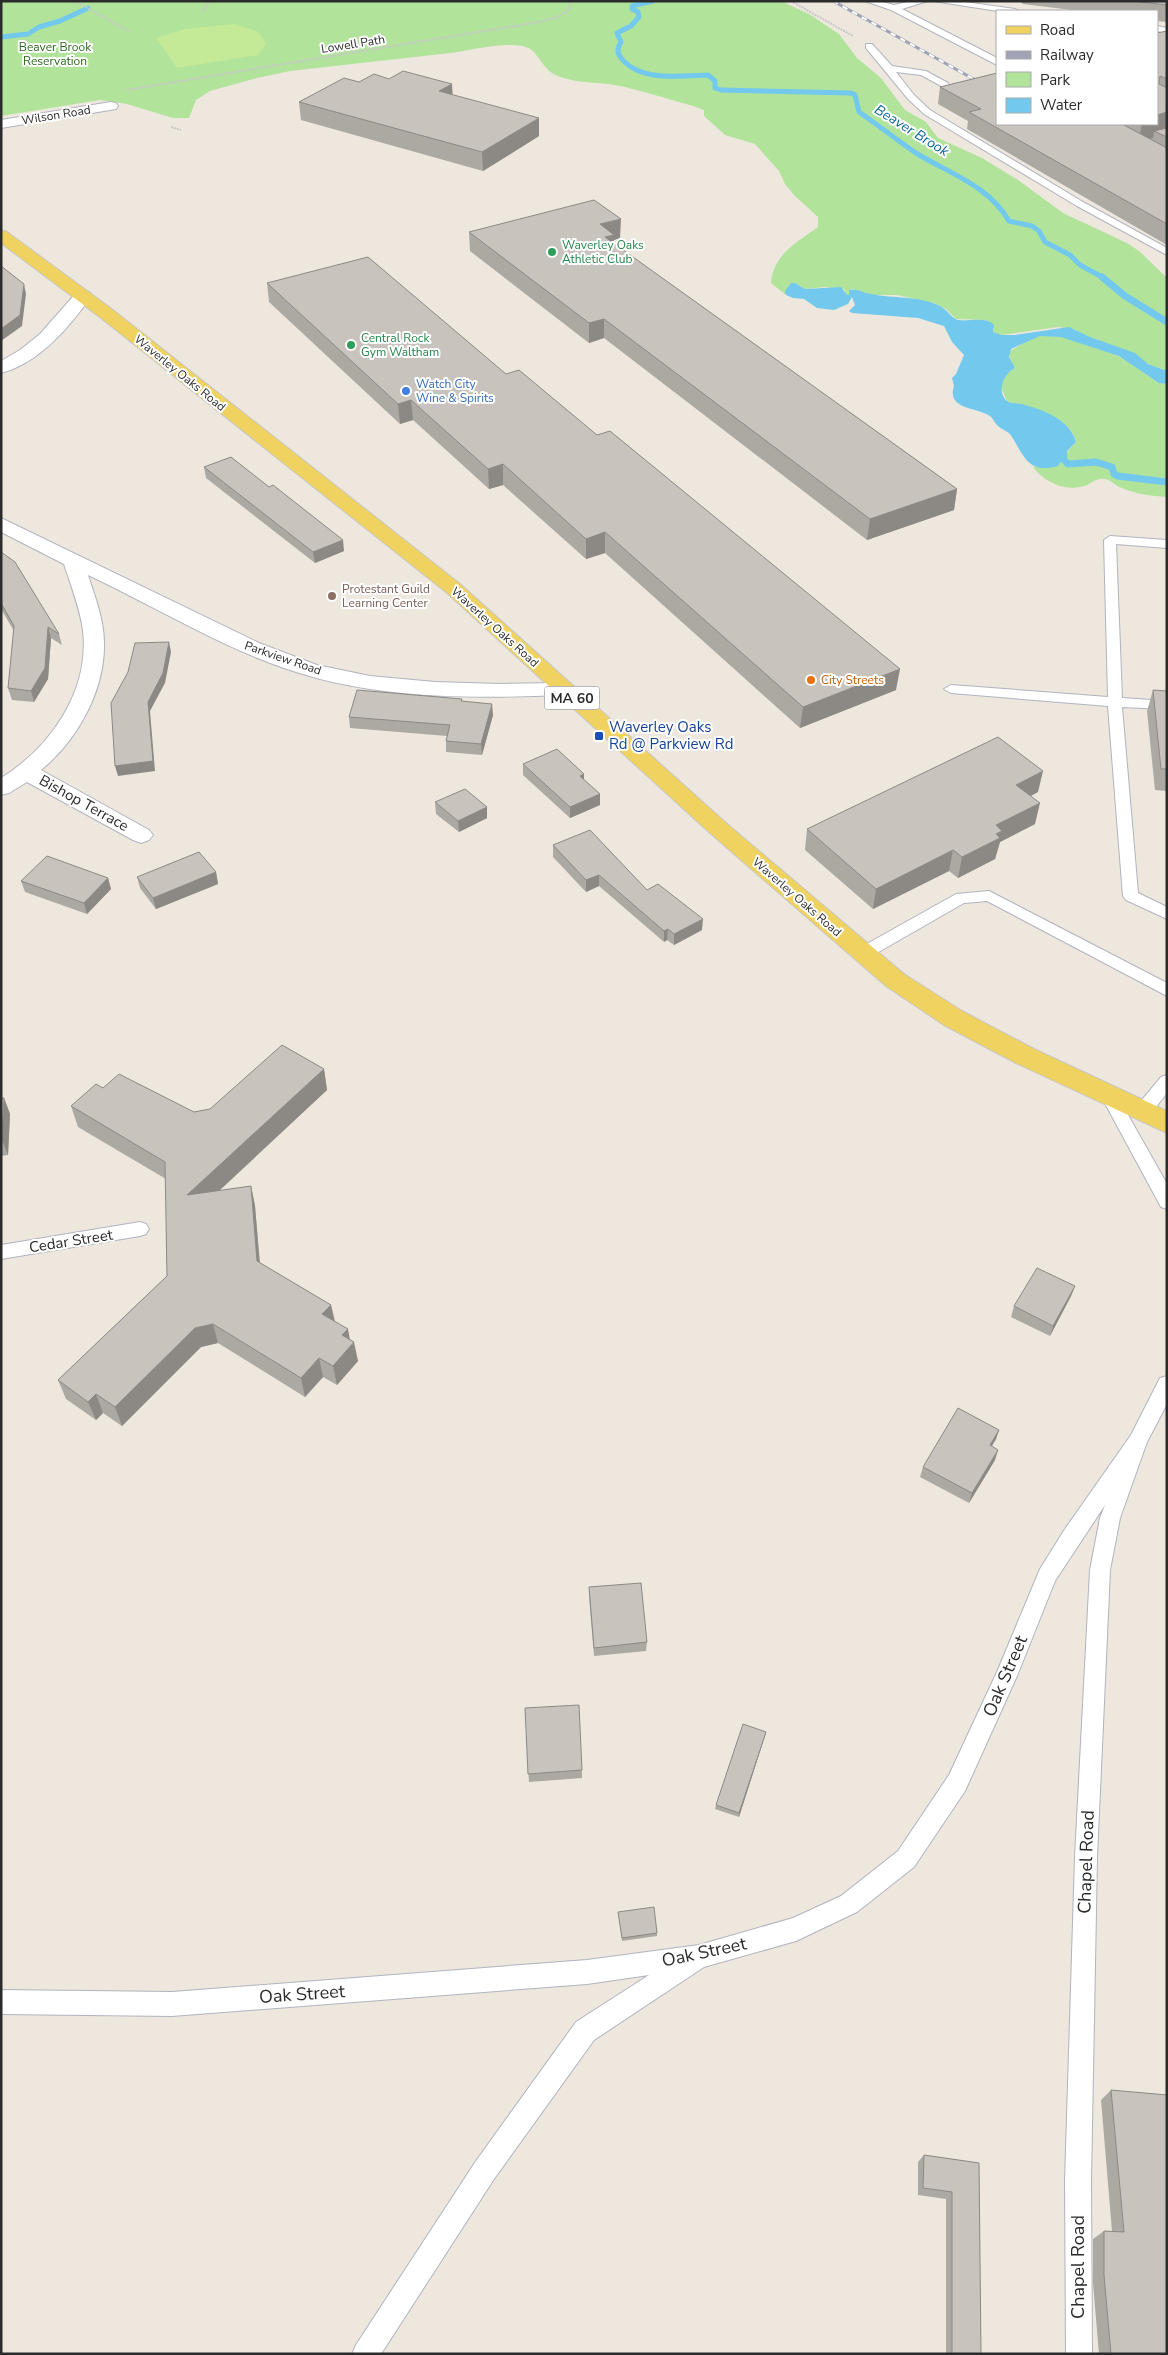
<svg xmlns="http://www.w3.org/2000/svg" width="1168" height="2355" font-family="'Nunito Sans',sans-serif">
  <style>
    .green { fill: #b1e39b }
    .pitch { fill: #c4ea97 }
    .water { fill: #72c9ed }
    .lines { fill: none; stroke-linecap: round; stroke-linejoin: round }
    .stream-far1 { stroke: #72c9ed; stroke-width: 5 }
    .stream { stroke: #72c9ed; stroke-width: 7 }
    .lane-casing { stroke: #b1b3bf; stroke-width: 2 }
    .street-casing { stroke: #b1b3bf; stroke-width: 2 }
    .primary-casing { stroke: #c8c8c8; stroke-width: 2 }
    .path { stroke: #c8c8c8; stroke-width: 2; stroke-dasharray: 2 1; stroke-linecap: butt }
    .lane { fill: #fff; fill-rule: evenodd }
    .street { fill: #fff; fill-rule: evenodd }
    .primary { fill: #efd260; fill-rule: evenodd }
    .rail-casing { stroke: #a0a3b5; stroke-width: 3 }
    .rail { stroke: #fff; stroke-width: 2; stroke-dasharray: 5.5; stroke-linecap: butt }
    .wall { fill: #aca9a3 }
    .shaded-wall { fill: #8c8984 }
    .building { fill: #c8c4bd; stroke: #8c8984 }
    .leisure-dot { fill: #2e9e5b; stroke: #fff; stroke-width: 2 }
    .shop-dot { fill: #3f7fe0; stroke: #fff; stroke-width: 2 }
    .education-dot { fill: #8d6e63; stroke: #fff; stroke-width: 2 }
    .food-dot { fill: #e8710a; stroke: #fff; stroke-width: 2 }
    .transit-dot { fill: #1a4fb4; stroke: #fff; stroke-width: 2 }
    .labels { text-anchor: middle; stroke-width: 4; stroke-linejoin: round; paint-order: stroke }
    .far-street-label { font-size: 12px; fill: #2b2b2b; stroke: #fff }
    .far-park-label { font-size: 12px; fill: #29681b; stroke: #fff }
    .far-leisure-label { font-size: 12px; fill: #27864d; stroke: #fff; text-anchor: start }
    .far-shop-label { font-size: 12px; fill: #366cbe; stroke: #fff; text-anchor: start }
    .far-education-label { font-size: 12px; fill: #785e54; stroke: #fff; text-anchor: start }
    .far-food-label { font-size: 12px; fill: #c56008; stroke: #fff; text-anchor: start }
    .far-water-label { font-size: 14px; font-style: italic; fill: #0f679b; stroke: #fff }
    .shield { fill: #fff; stroke: #6b6b6b; stroke-width: 1 }
    .shield-label { font-size: 14px; font-weight: bold; fill: #2b2b2b }
    .transit-label { font-size: 15px; fill: #164399; stroke: #fff; text-anchor: start }
    .street-label { font-size: 15px; fill: #2b2b2b; stroke: #fff }
    .near-street-label { font-size: 18px; fill: #2b2b2b; stroke: #fff }
  </style>
  <rect width="100%" height="100%" fill="#ede7de"/>
  <!-- green -->
  <path class="green" d="M1,1H781L809,14L839,34L857,58L881,78L905,110L926,122L938,138L982,158L1018,180L1063,213L1127,243L1139,251L1167,278V371L1148,364L1131,352L1083,335L1074,329L1058,327L1002,335L993,332L994,328L986,320L956,319L946,309L934,303L897,295H872L853,289H850L849,295H846L844,289L825,287L805,289L795,283L789,285L786,295L771,283C773,255 797,242 818,227V217L795,196L785,184L779,171L755,144L725,135L704,116V110L693,106C667,99 641,90 615,85C596,82 575,83 558,76C545,71 542,61 534,52C522,38 475,49 459,52L290,71L257,78L210,91L196,100L189,118H173L127,104L100,100L1,116Z
    M1046,335C1070,336 1110,350 1131,363C1144,370 1152,381 1167,384V497C1152,496 1135,494 1122,488C1116,486 1111,480 1105,479C1096,477 1092,484 1084,486C1065,492 1044,482 1033,467L1058,466L1067,452L1076,442C1069,412 1029,411 1007,401L1001,387L1006,374L1014,369L1008,352L1035,337Z"/>
  <!-- pitch -->
  <path class="pitch" d="M234,24L257,31L266,43L258,55L177,68L156,38L185,29Z"/>
  <!-- water -->
  <path class="water" d="M791,283H795L805,289L841,287L847,295H849V290C857,288 863,293 871,294C895,299 917,295 940,306C947,309 951,318 958,320C969,322 986,316 994,325L993,332L1002,335H1015L1069,327L1090,337L1135,353L1148,364L1167,371V384L1159,383L1119,356L1061,337L1040,336L1011,349L1009,357L1014,366V369C1004,373 996,392 1007,401C1011,404 1017,403 1022,404C1043,410 1070,419 1076,442L1067,451V458L1062,460L1058,466C1029,474 1025,458 1012,437C1009,431 1002,430 997,425C994,422 993,418 990,416C978,407 946,410 954,386L952,378L956,374L964,355L952,342L944,326L918,318L852,313L849,311L855,305L852,297L848,304L834,310L817,308L804,299L793,298L786,295L785,291Z"/>
  <g class="lines">
    <!-- stream-far1 -->
    <path class="stream-far1" d="M653,1L632,6V9L638,12L639,17L631,26L617,33L621,42C617,48 617,54 622,59C641,82 681,76 708,75L715,81V88L721,90L851,93L855,95L859,112C878,125 897,140 916,153C950,174 988,185 1009,221L1032,226L1039,231L1045,242L1070,255L1080,265L1104,278
      M1,37L28,34L39,27L60,21L88,8"/>
    <!-- stream -->
    <path class="stream" d="M1102,277L1125,296L1167,322
      M1054,450L1068,464L1096,462L1112,467L1114,474L1118,476L1167,482"/>
    <defs>
      <path id="lane" d="M865,1H879L894,5L912,1H928L902,9L997,58V65L891,10Z
        M933,1H958L1015,9L1019,11H998Z
        M1157,26L1167,28V33L1157,31Z
        M866,44H872L892,66L926,71L948,83L949,85L945,88L921,75L896,72L914,95L930,110L1083,202L1167,248V255L1077,206L924,114L908,99L866,48Z
        M1110,536L1167,540V548L1116,544L1122,698L1167,701V709L1122,707L1138,893L1167,907V919L1126,900L1123,896L1108,706L951,693L944,689L951,685L1108,697L1104,540Z
        M989,891L1167,983V996L987,901L964,903L868,958H856L854,954L856,950L956,894Z
        M1167,1075V1093L1148,1117L1142,1118L1136,1117L1134,1112L1136,1107L1161,1077Z
        M1109,1090L1115,1092L1167,1184V1209L1161,1207L1101,1096L1103,1092Z
        M140,1222L146,1224L149,1229L146,1234L140,1236L1,1259V1245Z
        M1167,1376V1404L1147,1442L1120,1518L1110,1570L1097,1857L1091,2181L1092,2354H1066L1065,2181L1075,1857L1090,1570L1100,1518L1105,1505L1055,1581L1017,1676L965,1791L914,1867L857,1912L796,1941L704,1967L594,2040L494,2179L381,2354H352L356,2345L476,2161L576,2022L649,1975L587,1984L172,2016L1,2014V1990L172,1992L587,1960L699,1945L793,1918L841,1896L898,1851L949,1775L997,1672L1040,1569L1065,1529L1131,1435L1160,1378Z"/>
      <path id="street" d="M111,102L116,103L118,106L116,109L1,128V120Z
        M83,291L89,292L91,296C71,326 38,364 1,373V361L20,350L40,334L77,292Z
        M1,518L259,643L317,665L370,676L435,682L500,684L562,683L570,684L573,689L570,694L562,695C470,699 372,699 284,668C217,645 152,605 88,575C95,597 104,620 104,643C105,690 78,740 41,770L149,830L153,835L149,840L141,843L133,840L27,782L9,793L1,795V778C50,748 90,691 83,631C80,608 71,586 64,564L1,532Z"/>
      <path id="primary" d="M1,230L7,232L113,310L460,584L726,823L904,974L962,1011L1034,1049L1167,1111V1133L1016,1063L944,1025L886,986L710,833L446,592L101,318L1,243Z"/>
    </defs>
    <!-- lane casing -->
    <use href="#lane" class="lane-casing"/>
    <!-- street casing -->
    <use href="#street" class="street-casing"/>
    <!-- primary casing -->
    <use href="#primary" class="primary-casing"/>
    <!-- path -->
    <path class="path" d="M75,1L130,32
      M791,1L853,36
      M202,12L210,1
      M127,90L539,22L558,17L569,10L571,1
      M171,127L181,130"/>
    <!-- lane -->
    <use href="#lane" class="lane"/>
    <!-- street -->
    <use href="#street" class="street"/>
    <!-- primary -->
    <use href="#primary" class="primary"/>
    <defs>
      <path id="rail" d="M833,1L997,92"/>
    </defs>
    <!-- rail casing -->
    <use href="#rail" class="rail-casing"/>
    <!-- rail -->
    <use href="#rail" class="rail"/>
  </g>
  <!-- wall -->
  <path class="wall" d="M1019,1H1167V22L1157,21V11H1080L1023,4Z
    M1167,31V245L967,129L968,121L938,104L940,87L997,73V124H1157V33Z
    M359,82L453,95L539,136L483,171L301,120L299,102Z
    M469,232L620,238L614,240V244L957,489L954,510L867,540L604,338L589,343L470,251Z
    M267,283L506,374L896,690L800,728L605,553L586,559L503,485L489,489L413,420L400,424L269,302Z
    M204,467L269,487L344,551L315,563L206,478Z
    M1,552L59,634L62,645L51,638L48,679L34,702L12,700L8,688L14,631L1,609Z
    M1153,690L1167,691V791L1155,790L1147,711Z
    M462,702L493,715L482,755L446,752V741L447,736L350,728L349,717Z
    M523,764L584,780L600,794V805L570,818L523,775Z
    M1038,792L1031,796L1035,824L1000,842L995,859L958,878L949,871L873,909L805,850L807,829Z
    M435,802L487,807V818L459,832L436,814Z
    M553,845L647,890L702,930L674,945L667,940L664,942L599,886L586,892L553,857Z
    M216,872L218,884L156,909L140,888L137,877Z
    M108,878L111,889L87,914L25,892L21,881Z
    M324,1069L327,1090L219,1191L251,1186L255,1206L260,1263L331,1305L335,1321L350,1339L358,1361L337,1385L323,1377L305,1397L218,1343L201,1347L122,1426L103,1413L96,1420L66,1399L58,1380L167,1276L166,1179L78,1127L71,1106L103,1088L194,1112L210,1109Z
    M1,1098H4L10,1114L8,1155L1,1156Z
    M1075,1286L1071,1296L1050,1336L1011,1317L1014,1306Z
    M999,1430L996,1439L992,1446L995,1460L969,1503L920,1477L923,1467Z
    M589,1587L647,1642L646,1651L594,1656L589,1596Z
    M525,1708L582,1770V1778L529,1782Z
    M766,1732L739,1817L715,1809L716,1805Z
    M618,1912L657,1933V1936L622,1941Z
    M1111,2090L1167,2354H1099L1093,2283V2239L1104,2231H1112L1101,2100Z
    M924,2155L979,2163L981,2354H946V2199L918,2195V2162Z"/>
  <!-- shaded-wall -->
  <path class="shaded-wall" d="M452,84L453,102L439,91Z
    M1167,112V128L1154,132L1153,138L1138,142L1142,125L1145,124H1157V115Z
    M539,118V136L483,171L482,152Z
    M621,219L620,238L614,240V254L605,242L600,224Z
    M24,284L26,294L22,326L1,341V329Z
    M604,319V338L589,343V323Z
    M411,400L413,420L400,424L398,404Z
    M503,464V485L489,489L488,469Z
    M957,489L954,510L867,540L870,519Z
    M605,532V553L586,559V539Z
    M343,540L344,551L315,563L313,552Z
    M48,627L51,638L48,679L34,702L31,691Z
    M169,642L171,652L165,683L150,711L155,771L118,776L115,766L148,702Z
    M900,669L896,690L800,728L803,707Z
    M492,704L493,715L482,755L481,744Z
    M1043,771L1038,792L1011,806L1016,785Z
    M584,774V785L580,776Z
    M600,794V805L570,818V807Z
    M1040,803L1035,824L1000,842L995,859L958,878L962,857L996,825Z
    M487,807V818L459,832L458,821Z
    M953,850L949,871L873,909L876,889Z
    M216,872L218,884L156,909L153,898Z
    M599,875V886L586,892V880Z
    M108,878L111,889L87,914L84,903Z
    M703,919L702,930L674,945V934Z
    M668,929L667,940L664,942V931Z
    M324,1069L327,1090L193,1215L187,1195Z
    M4,1098L10,1114L8,1155L2,1140Z
    M251,1186L255,1206L261,1280L257,1261Z
    M1075,1286L1071,1296L1050,1336L1053,1326Z
    M331,1305L335,1324L322,1314Z
    M213,1324L218,1343L201,1347L122,1426L115,1407L195,1328Z
    M348,1329L351,1346L354,1342L358,1361L337,1385L333,1366L342,1335Z
    M319,1358L323,1377L305,1397L301,1378Z
    M96,1394L103,1413L96,1420L88,1402Z
    M999,1430L996,1439L986,1455L990,1445Z
    M998,1450L995,1460L969,1503L972,1493Z
    M766,1732L765,1736L739,1817V1813Z"/>
  <!-- building -->
  <path class="building" d="M1133,1H1167V5Z
    M1167,31V79L1160,76L1159,84L1167,88V112L1157,115V33Z
    M403,71L452,84L439,91L539,118L482,152L299,102L344,78L359,82L374,74L389,79Z
    M997,73V124H1122L1167,148V224L969,112L981,109L940,87Z
    M1167,128V137L1154,131Z
    M594,200L621,219L600,224L614,235L605,237L957,489L870,519L604,319L589,323L469,232Z
    M368,257L506,374L519,370L597,435L610,431L900,669L803,707L605,532L586,539L503,464L488,469L411,400L398,404L267,283Z
    M1,266L24,284L20,315L1,329Z
    M231,457L269,487L273,485L343,540L313,552L204,467Z
    M1,552L15,562L59,634L48,627L45,668L31,691L8,688L14,626L1,603Z
    M169,642L163,673L148,702L153,761L115,766L111,703L128,672L135,643Z
    M357,690L462,699L461,701L492,704L481,744L446,741L450,725L349,717Z
    M1153,690L1167,691V769H1161Z
    M998,737L1043,771L1016,785L1040,803L996,825L1002,831L996,834L1000,838L962,857L953,850L876,889L807,829Z
    M557,749L584,774L580,776L600,794L570,807L523,764Z
    M465,789L487,807L458,821L435,802Z
    M590,830L647,890L658,884L703,919L674,934L668,929L664,931L599,875L586,880L553,845Z
    M199,852L216,872L153,898L137,877Z
    M47,856L108,878L84,903L21,881Z
    M282,1045L324,1069L187,1195L251,1186L257,1261L331,1305L322,1314L348,1329L342,1335L354,1342L333,1366L319,1358L301,1378L213,1324L195,1328L115,1407L96,1394L88,1402L58,1380L167,1276L165,1162L71,1106L96,1084L103,1088L119,1074L194,1112L210,1109Z
    M1,1098H4L2,1140H1Z
    M1037,1268L1075,1286L1053,1326L1014,1306Z
    M958,1408L999,1430L990,1445L998,1450L972,1493L923,1467Z
    M641,1583L647,1642L594,1648L589,1587Z
    M579,1705L582,1770L528,1774L525,1708Z
    M743,1724L766,1732L739,1813L716,1805Z
    M654,1907L657,1933L622,1938L618,1912Z
    M1111,2090L1167,2095V2354H1111L1104,2275V2231L1124,2232Z
    M924,2155L979,2163L981,2354H952V2192L923,2188Z"/>
  <!-- markers -->
  <g class="leisure-dot">
    <circle cx="552" cy="252" r="5"/>
    <circle cx="351" cy="345" r="5"/>
  </g>
  <circle class="shop-dot" cx="406" cy="391" r="5"/>
  <circle class="education-dot" cx="332" cy="596" r="5"/>
  <circle class="food-dot" cx="811" cy="680" r="5"/>
  <rect class="transit-dot" x="594" y="731" width="10" height="10" rx="2.5"/>
  <g class="labels">
    <!-- far-street labels -->
    <g class="far-street-label">
      <text transform="translate(353 44) rotate(-9)" y="4">Lowell Path</text>
      <text transform="translate(56 115) rotate(-9)" y="4">Wilson Road</text>
      <text transform="translate(180 373) rotate(39)" y="4">Waverley Oaks Road</text>
      <text transform="translate(495 627) rotate(42)" y="4">Waverley Oaks Road</text>
      <text transform="translate(283 658) rotate(19)" y="4">Parkview Road</text>
      <text transform="translate(797 897) rotate(41)" y="4">Waverley Oaks Road</text>
    </g>
    <!-- far-park labels -->
    <g class="far-park-label">
      <text x="55" y="51">Beaver Brook<tspan x="55" dy="14">Reservation</tspan></text>
    </g>
    <!-- far-leisure labels -->
    <g class="far-leisure-label">
      <text x="562" y="249">Waverley Oaks<tspan x="562" dy="14">Athletic Club</tspan></text>
      <text x="361" y="342">Central Rock<tspan x="361" dy="14">Gym Waltham</tspan></text>
    </g>
    <!-- far-shop labels -->
    <g class="far-shop-label">
      <text x="416" y="388">Watch City<tspan x="416" dy="14">Wine &amp; Spirits</tspan></text>
    </g>
    <!-- far-education labels -->
    <g class="far-education-label">
      <text x="342" y="593">Protestant Guild<tspan x="342" dy="14">Learning Center</tspan></text>
    </g>
    <!-- far-food labels -->
    <g class="far-food-label">
      <text x="821" y="684">City Streets</text>
    </g>
    <!-- far-water labels -->
    <g class="far-water-label">
      <text transform="translate(912 130) rotate(32)" y="5">Beaver Brook</text>
    </g>
    <!-- shield labels -->
    <rect class="shield" x="544.5" y="686.5" width="55" height="23" rx="4"/>
    <g class="shield-label">
      <text x="572" y="703">MA 60</text>
    </g>
    <!-- transit labels -->
    <g class="transit-label">
      <text x="609" y="732">Waverley Oaks<tspan x="609" dy="17">Rd @ Parkview Rd</tspan></text>
    </g>
    <!-- street labels -->
    <g class="street-label">
      <text transform="translate(84 803) rotate(29)" y="5">Bishop Terrace</text>
      <text transform="translate(71 1241) rotate(-9)" y="5">Cedar Street</text>
    </g>
    <!-- near-street labels -->
    <g class="near-street-label">
      <text transform="translate(1005 1676) rotate(-67)" y="6">Oak Street</text>
      <text transform="translate(1086 1862) rotate(-88)" y="6">Chapel Road</text>
      <text transform="translate(704 1952) rotate(-12)" y="6">Oak Street</text>
      <text transform="translate(302 1994) rotate(-4)" y="6">Oak Street</text>
      <text transform="translate(1078 2267) rotate(-90)" y="6">Chapel Road</text>
    </g>
  </g>
  <!-- border -->
  <rect width="1168" height="2355" fill="none" stroke="#2b2b2b" stroke-width="5"/>
  <!-- legend -->
  <rect x="996" y="10" width="162" height="115" fill="#ffffff" stroke="#aaaaaa"/>
  <rect x="1006" y="26" width="25" height="8" fill="#efd260" stroke="#aaaaaa"/>
  <text x="1040" y="35" font-size="15" fill="#2b2b2b">Road</text>
  <rect x="1006" y="51" width="25" height="8" fill="#a0a3b5" stroke="#aaaaaa"/>
  <text x="1040" y="60" font-size="15" fill="#2b2b2b">Railway</text>
  <rect x="1006" y="72" width="25" height="15" fill="#b1e39b" stroke="#aaaaaa"/>
  <text x="1040" y="85" font-size="15" fill="#2b2b2b">Park</text>
  <rect x="1006" y="98" width="25" height="15" fill="#72c9ed" stroke="#aaaaaa"/>
  <text x="1040" y="110" font-size="15" fill="#2b2b2b">Water</text>
</svg>
